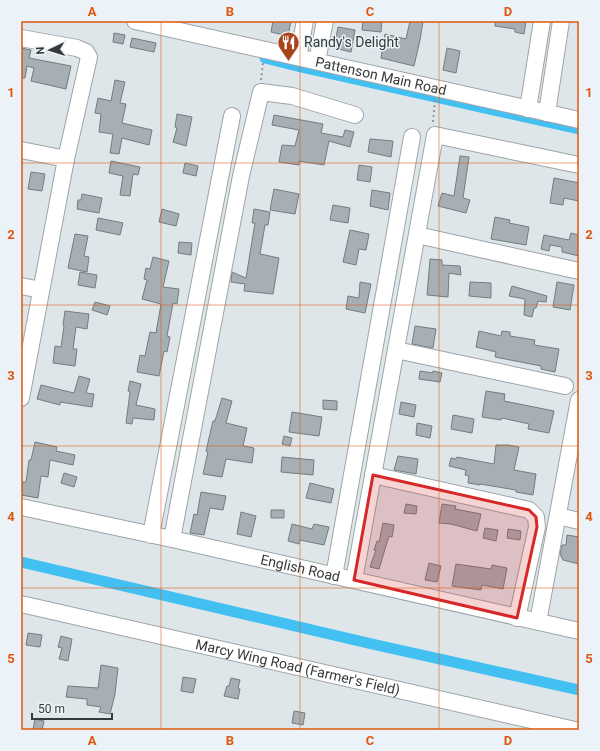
<svg xmlns="http://www.w3.org/2000/svg" width="600" height="751" font-family="Roboto,sans-serif">
  <style>
    .lines { fill: none; stroke-linecap: round; stroke-linejoin: round }
    .canal { stroke: #42c0f2; stroke-width: 11 }
    .building { fill: #a6afb3; stroke: #757c80 }
    .minor-casing { stroke: #9da5a9; stroke-width: 18 }
    .path { stroke: #91979a; stroke-width: 2; stroke-dasharray: 2 3; stroke-linecap: butt }
    .minor { stroke: #fff; stroke-width: 16 }
    .marked { fill: #d62828; fill-opacity: 0.2; stroke: #d62828; stroke-width: 3; stroke-linejoin: round }
    .grid { fill: none; stroke: #df570e; stroke-width: 1; stroke-opacity: 0.55 }
    .labels { text-anchor: middle; stroke-width: 3; stroke-linejoin: round; paint-order: stroke }
    .poi-label { font-size: 14px; fill: #35393a; stroke: #ebf3f8; text-anchor: start }
    .street-label { font-size: 14px; fill: #35393a; stroke: #ebf3f8 }
    .neatline { fill: none; stroke: #df570e; stroke-width: 1.5 }
    .grid-label { font-size: 13px; text-anchor: middle; font-weight: bold; fill: #df570e }
  </style>
  <rect width="100%" height="100%" fill="#dee6ea"/>
  <g class="lines">
    <!-- canal -->
    <path class="canal" d="M265,58L301,67L579,129
      M21,562L372,644L579,690"/>
  </g>
  <!-- building -->
  <path class="building" d="M273,21H291L288,36L271,32Z
    M363,21H382L381,32L362,30Z
    M410,21H423L420,40L414,66L381,58L385,34L406,39Z
    M495,21H526L524,34L515,32V29L495,26Z
    M338,27L355,30L351,52L334,48Z
    M114,33L125,35L123,44L113,42Z
    M132,38L156,43L154,52L130,47Z
    M21,48L31,50L29,58L71,66L66,89L31,81L34,68L27,66L25,78H21Z
    M447,48L460,51L456,73L443,70Z
    M115,80L125,82L120,103L126,104L122,123L152,130L149,145L122,138L119,154L110,153L113,134L99,132L101,114L95,113L98,98L111,101Z
    M177,114L192,117L186,146L173,142L177,128L175,127Z
    M274,115L323,124L321,133L343,137L345,130L354,132L350,147L329,141L324,165L299,161V165L279,162L282,145L295,146L299,130L272,125Z
    M370,139L393,141L391,157L368,152Z
    M460,156L469,157L463,198L470,200L466,213L438,206L442,193L454,196Z
    M111,161L140,167L138,175L133,174L130,196L120,195L123,176L109,173Z
    M185,163L198,166L196,176L183,173Z
    M359,165L372,167L370,182L357,180Z
    M31,172L45,174L42,191L28,189Z
    M554,178L579,183V201L564,198L563,205L550,203Z
    M274,189L299,194L295,214L270,210Z
    M372,190L390,193L388,210L370,206Z
    M82,194L102,198L99,213L77,209L78,200H81Z
    M333,205L350,208L348,223L330,220Z
    M162,209L179,214L176,226L159,222Z
    M254,209L270,212L268,225H265L260,254L279,258L273,294L244,291L245,284L231,282L232,272L246,278L255,223H252Z
    M495,217L510,220L509,223L529,227L526,245L491,239Z
    M98,218L123,223L120,235L96,230Z
    M350,230L369,234L366,250L359,249L356,265L343,262Z
    M571,233L579,235V256L562,252V247L550,245L549,251L541,249L544,235L569,240Z
    M75,234L88,236L84,256L89,257L87,272L68,268Z
    M179,242L192,243L191,255L178,253Z
    M153,257L169,261L163,287L179,289L177,304L173,303L167,336L170,337L167,352L164,351L159,376L137,372L140,355L145,356L150,332L156,333L161,304L142,299L147,280L144,279L146,268L150,269Z
    M430,259L442,260V265L460,266L461,275L449,273L448,297L427,295Z
    M80,272L97,275L95,288L78,285Z
    M360,282L371,284L365,313L346,309L348,296L359,298Z
    M470,282L491,283V298L469,296Z
    M557,282L574,285L570,310L553,307Z
    M512,286L547,296L546,302L538,301L536,308H534L532,317L524,315L525,299L509,296Z
    M95,302L110,306L107,315L92,310Z
    M65,311L89,314L87,329L76,327L73,349H77L75,366L53,363L55,346L61,347L64,326L63,325Z
    M415,326L436,329L433,348L412,344Z
    M479,331L501,336L502,331L510,332V336L535,340L534,345L559,349L555,372L541,369V366L495,357L496,352L476,347Z
    M420,371L433,373V371L442,373L440,382L419,379Z
    M79,376L90,379L86,393L94,394L92,407L60,402V405L37,399L41,385L74,393Z
    M130,381L141,384L136,405L155,409L154,420L133,418L132,424L126,423L130,392L128,391Z
    M486,391L505,394L504,401L554,411L549,433L528,429L529,424L502,418L501,420L482,417Z
    M222,398L232,401L226,423L247,428L243,446L254,448L252,463L226,459L222,477L203,474L208,452L206,451L213,421H215Z
    M323,400L337,401V410L323,409Z
    M401,402L416,405L414,417L399,414Z
    M292,412L322,417L319,436L289,432Z
    M453,415L474,419L472,433L451,429Z
    M417,423L432,426L430,438L416,435Z
    M284,436L292,438L290,446L282,444Z
    M35,442L57,447L56,451L75,455L73,465L50,460L48,477L41,476L38,498L21,495L23,482H26L29,460H31Z
    M496,445H508L519,447L514,470L536,474L533,495L516,492V490L480,484V485L468,483L469,476L465,475L466,470L449,466L451,458L456,459L457,457L494,464Z
    M398,456L418,459L416,474L394,470Z
    M282,457L314,460L313,475L281,472Z
    M64,473L77,477L74,487L61,483Z
    M310,483L334,489L331,503L306,498Z
    M201,492L226,496L223,510L210,508L204,535L190,533L194,514L197,515Z
    M406,504L417,506L416,514L404,513Z
    M442,504L456,506L455,509L481,514L477,531L451,524L439,523Z
    M271,510H284V518H271Z
    M241,512L256,516L251,537L237,534Z
    M383,523L394,525L392,537L389,536L379,569L370,567L376,550H374L377,541L379,542Z
    M292,524L312,529L314,524L329,527L324,545L300,540L299,544L288,541Z
    M485,528L498,530L496,541L483,538Z
    M508,529L521,531L520,540L507,538Z
    M567,535L579,537V564L563,560L560,554L562,545H566Z
    M429,563L441,566L437,582L425,580Z
    M456,564L491,569L492,565L507,568L503,589L482,585L481,590L452,586Z
    M28,633L42,635L40,647L26,645Z
    M61,636L72,639L68,661L59,659L62,648L58,647Z
    M101,665L118,668L115,694L110,714L99,712L101,707L87,705V699L66,697L68,686L98,688Z
    M183,677L196,679L193,693L181,691Z
    M231,678L240,680L238,688L240,689L238,699L224,696L227,686H229Z
    M294,711L305,713L303,725L292,723Z
    M35,719L44,721L42,730H33Z"/>
  <g class="lines">
    <defs>
      <g id="minor">
        <path id="s1" d="M135,21L579,120"/>
        <path d="M21,38L77,48L86,52L89,57L66,159L21,398"/>
        <path d="M298,57L305,21"/>
        <path d="M317,61L325,21"/>
        <path d="M528,109L542,21"/>
        <path d="M547,113L561,21"/>
        <path d="M21,150L66,159"/>
        <path d="M417,235L579,271"/>
        <path d="M21,286L41,290"/>
        <path d="M396,350L565,386"/>
        <path d="M373,475L529,510L536,517L537,527L517,618"/>
        <path id="s2" d="M21,507L172,539L579,631"/>
        <path d="M558,516L579,521"/>
        <path d="M151,535L232,116"/>
        <path d="M172,539L241,176L261,92L292,96L355,115"/>
        <path d="M334,576L412,137"/>
        <path d="M354,580L435,135L579,165"/>
        <path id="s3" d="M21,604L575,730"/>
        <path d="M538,622L579,400"/>
      </g>
    </defs>
    <!-- minor casing -->
    <use href="#minor" class="minor-casing"/>
    <!-- path -->
    <path class="path" d="M261,80L263,63
      M433,122L435,100"/>
    <!-- minor -->
    <use href="#minor" class="minor"/>
  </g>
  <!-- marked area -->
  <path class="marked" d="M373,475L529,510L536,517L537,527L517,618L354,580Z"/>
  <!-- grid -->
  <path class="grid" d="M161,21V730M300,21V730M439,21V730M21,163H579M21,305H579M21,446H579M21,588H579"/>
  <!-- icons -->
  <defs>
    <symbol id="restaurant-pin" viewBox="-11 -11 22 30"><path d="M0 17L-7.5 6A9.5 9.5 0 1 1 7.5 6Z" fill="#a9431a" stroke="#ebf3f8"/><path d="M-5-6h1v4h1v-4h1v4h1v-4h1v5L-1.5 .5V6h-2V.5L-5-1ZM5-6V6H3V1.5H1.5Q1.5-4 5-6Z" fill="#fff"/></symbol>
  </defs>
  <g fill-rule="evenodd">
    <use href="#restaurant-pin" x="276" y="30" width="25" height="34"/>
  </g>
  <g class="labels">
    <!-- poi labels -->
    <g class="poi-label">
      <text x="304" y="47">Randy's Delight</text>
    </g>
    <!-- street labels -->
    <g class="street-label">
      <text dy="5" stroke="none"><textPath href="#s1" startOffset="252">Pattenson Main Road</textPath></text>
      <text dy="5" stroke="none"><textPath href="#s2" startOffset="286">English Road</textPath></text>
      <text dy="5" stroke="none"><textPath href="#s3" startOffset="284">Marcy Wing Road (Farmer's Field)</textPath></text>
    </g>
  </g>
  <!-- border -->
  <rect width="600" height="751" fill="none" stroke="#ebf3f8" stroke-width="44"/>
  <!-- north arrow -->
  <g transform="translate(50 50) rotate(266)" stroke="#ebf3f8" stroke-width="3" paint-order="stroke">
  <path d="M0-3L7 15L0 10L-7 15Z" fill="#35393a"/>
  <text y="-6" font-size="11" font-weight="bold" text-anchor="middle" fill="#35393a">N</text>
  </g>
  <!-- scale -->
  <path d="M32 713v6h80v-6" fill="none" stroke="#35393a" stroke-width="2"/>
  <text x="38" y="713" font-size="12" fill="#35393a" stroke="#ebf3f8" stroke-width="3" paint-order="stroke">50 m</text>
  <rect x="22" y="22" width="556" height="707" class="neatline"/>
  <g class="grid-label">
    <text x="92" y="16">A</text>
    <text x="230" y="16">B</text>
    <text x="370" y="16">C</text>
    <text x="508" y="16">D</text>
    <text x="11" y="97">1</text>
    <text x="589" y="97">1</text>
    <text x="11" y="239">2</text>
    <text x="589" y="239">2</text>
    <text x="11" y="380">3</text>
    <text x="589" y="380">3</text>
    <text x="11" y="521">4</text>
    <text x="589" y="521">4</text>
    <text x="11" y="663">5</text>
    <text x="589" y="663">5</text>
    <text x="92" y="745">A</text>
    <text x="230" y="745">B</text>
    <text x="370" y="745">C</text>
    <text x="508" y="745">D</text>
  </g>
</svg>
